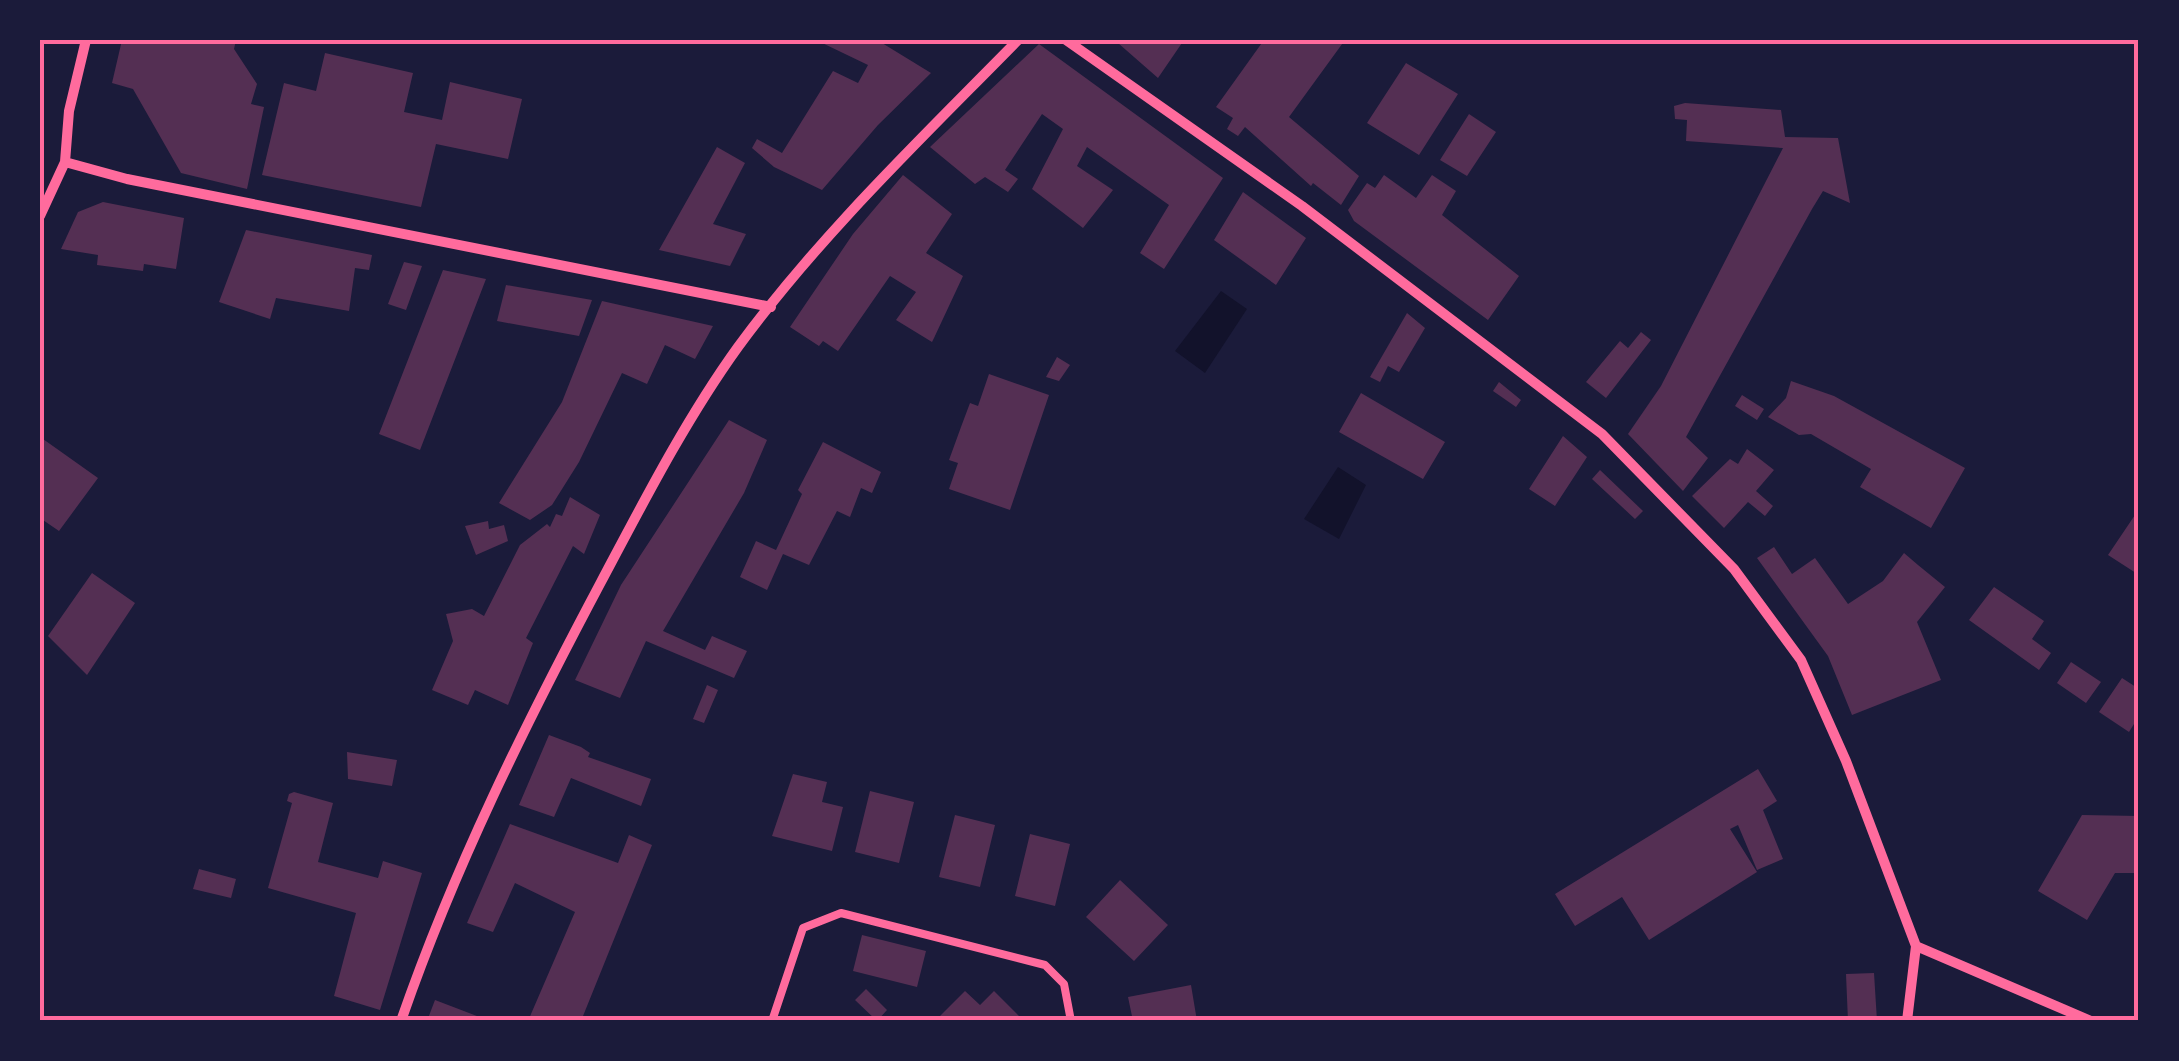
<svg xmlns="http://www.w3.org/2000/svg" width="2179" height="1061" font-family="'Open Sans',sans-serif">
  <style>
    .water { fill: #12122b }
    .building { fill: #542f53 }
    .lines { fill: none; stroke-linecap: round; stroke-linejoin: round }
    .service { stroke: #ff6b9d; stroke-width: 8 }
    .minor { stroke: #ff6b9d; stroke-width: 10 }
    .neatline { fill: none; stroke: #ff6b9d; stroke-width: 4 }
  </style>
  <rect width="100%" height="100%" fill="#1b1b3a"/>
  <!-- water -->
  <path class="water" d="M1221,291L1247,309L1205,373L1175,351Z
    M1338,467L1366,485L1339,539L1304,519Z"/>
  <!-- building -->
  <path class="building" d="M122,40H236L234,49L257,84L251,104L264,107L247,189L181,173L133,89L112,83Z
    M816,40H883L882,43L931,73L878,125L822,190L774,167L752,148L757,139L782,153L833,71L858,83L868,65Z
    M1121,40H1184L1158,78L1118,43Z
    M1264,40H1345L1289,117L1359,176L1341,205L1313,183L1311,186L1245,127L1238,136L1227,129L1233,118L1216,107Z
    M1039,44L1223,178L1164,269L1140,253L1169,205L1087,147L1077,166L1113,190L1083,228L1032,189L1063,129L1042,114L1005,170L1018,179L1008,192L985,177L975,184L930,147Z
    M325,53L413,73L404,112L442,120L450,82L522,99L508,159L436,144L421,207L262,175L284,83L316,91Z
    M1406,63L1458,94L1419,155L1367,123Z
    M1685,103L1781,110L1785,137L1838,138L1850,203L1823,191L1812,209L1686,437L1708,458L1683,491L1628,434L1661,386L1783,148L1686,141L1687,120L1675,119L1674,106Z
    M1469,114L1496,132L1467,176L1440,160Z
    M717,147L745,163L713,224L746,234L730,266L659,250Z
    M903,175L952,214L926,253L963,276L934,338L932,342L896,320L916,292L890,276L838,351L823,341L819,346L790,327L853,234Z
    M1384,175L1416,198L1432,175L1456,191L1442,215L1519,276L1488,320L1354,221L1348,210L1367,183L1375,188Z
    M1243,192L1306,238L1276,285L1214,240Z
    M103,202L184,218L176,269L144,264L143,271L97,265L98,255L61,249L78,212Z
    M246,230L372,255L369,270L355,268L349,311L276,298L270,319L219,302Z
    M404,262L422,266L406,310L388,304Z
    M443,270L486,279L420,450L379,434Z
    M506,285L592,300L579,336L497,321Z
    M602,301L713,326L695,359L665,345L647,384L622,373L579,462L552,505L530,520L499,503L562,402Z
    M1407,313L1425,328L1399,372L1388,366L1380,382L1370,377Z
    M1641,332L1651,340L1606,398L1586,382L1620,341L1628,348Z
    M1057,357L1070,365L1059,381L1046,377Z
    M989,374L1049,395L1010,510L949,489L958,463L949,460L961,427L970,403L978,406Z
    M1791,381L1834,396L1965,468L1931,528L1860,487L1871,469L1811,434L1799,435L1768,417L1786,398Z
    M1499,382L1521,400L1516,407L1493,391Z
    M1361,393L1445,442L1423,479L1339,432Z
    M1742,395L1764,409L1757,420L1735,406Z
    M729,420L767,440L744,493L663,631L705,650L712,636L747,651L734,678L646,641L620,698L575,680L621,585Z
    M1563,436L1587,457L1555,506L1529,489Z
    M43,439L98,478L59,531L40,518Z
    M823,442L881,472L872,493L861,488L850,517L837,511L809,565L783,554L767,590L740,577L756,541L776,550L802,494L798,490Z
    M1747,449L1774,470L1756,491L1773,506L1765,516L1748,502L1724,528L1692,496L1730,459L1738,464Z
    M1600,470L1643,511L1635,519L1592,479Z
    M570,497L600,515L584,554L573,546L526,638L533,643L508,705L475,690L468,705L432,690L453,641L446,614L472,609L484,616L520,545L547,524L550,527L556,514L562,516Z
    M2139,509V575L2108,555Z
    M488,521L489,529L504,525L508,541L476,555L465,526Z
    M1774,547L1792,574L1815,558L1848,604L1883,581L1904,553L1918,565L1945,587L1917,622L1941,680L1852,715L1828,656L1757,558Z
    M92,573L135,603L87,675L48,636Z
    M1994,587L2044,621L2032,639L2051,653L2039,670L1969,620Z
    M2071,662L2101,682L2086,703L2057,683Z
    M2122,678L2139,689V716L2129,732L2099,712Z
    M707,685L718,690L704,723L693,719Z
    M549,735L581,747L590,753L588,757L651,779L641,806L571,778L554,817L519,805Z
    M347,752L397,760L392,786L348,779Z
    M1758,769L1777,801L1763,810L1783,859L1757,870L1738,825L1730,829L1757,872L1649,940L1622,897L1575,926L1555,894Z
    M793,774L827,782L822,802L843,807L832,851L772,836Z
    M870,791L914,802L899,863L855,852Z
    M294,792L333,803L318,862L378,878L383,861L422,873L380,1010L334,996L356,913L268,888L292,803L287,801L289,794Z
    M955,815L995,825L980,887L939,877Z
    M2082,815L2139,816V873H2115L2087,920L2038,891Z
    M510,824L618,863L629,835L652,845L581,1021H528L575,912L515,883L493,932L467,923Z
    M1030,834L1070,844L1055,906L1015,896Z
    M199,869L236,879L231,898L193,889Z
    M1120,880L1168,925L1134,961L1086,917Z
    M862,935L926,951L917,987L853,971Z
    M1874,973L1877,1021H1848L1846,974Z
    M1191,985L1197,1021H1133L1128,997Z
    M866,989L887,1010L877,1021L855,1000Z
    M965,991L980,1005L994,991L1024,1021H935Z
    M435,1000L490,1021H427Z"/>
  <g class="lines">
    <!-- service -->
    <path class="service" d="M772,1021L803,928L841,913L1045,965L1064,984L1071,1021"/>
    <!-- minor -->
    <path class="minor" d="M1066,40L1302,206L1602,434L1734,569L1801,660L1846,761L1916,946L1907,1021
      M65,162L127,179L771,307
      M40,216L65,162L69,111L86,40
      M1916,946L2091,1021
      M401,1021C454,868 525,725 601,582C643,503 686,419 738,347C821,234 921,139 1018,40"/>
  </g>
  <!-- border -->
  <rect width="2179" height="1061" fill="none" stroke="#1b1b3a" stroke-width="85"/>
  <rect x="42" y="42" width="2094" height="976" class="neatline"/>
</svg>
